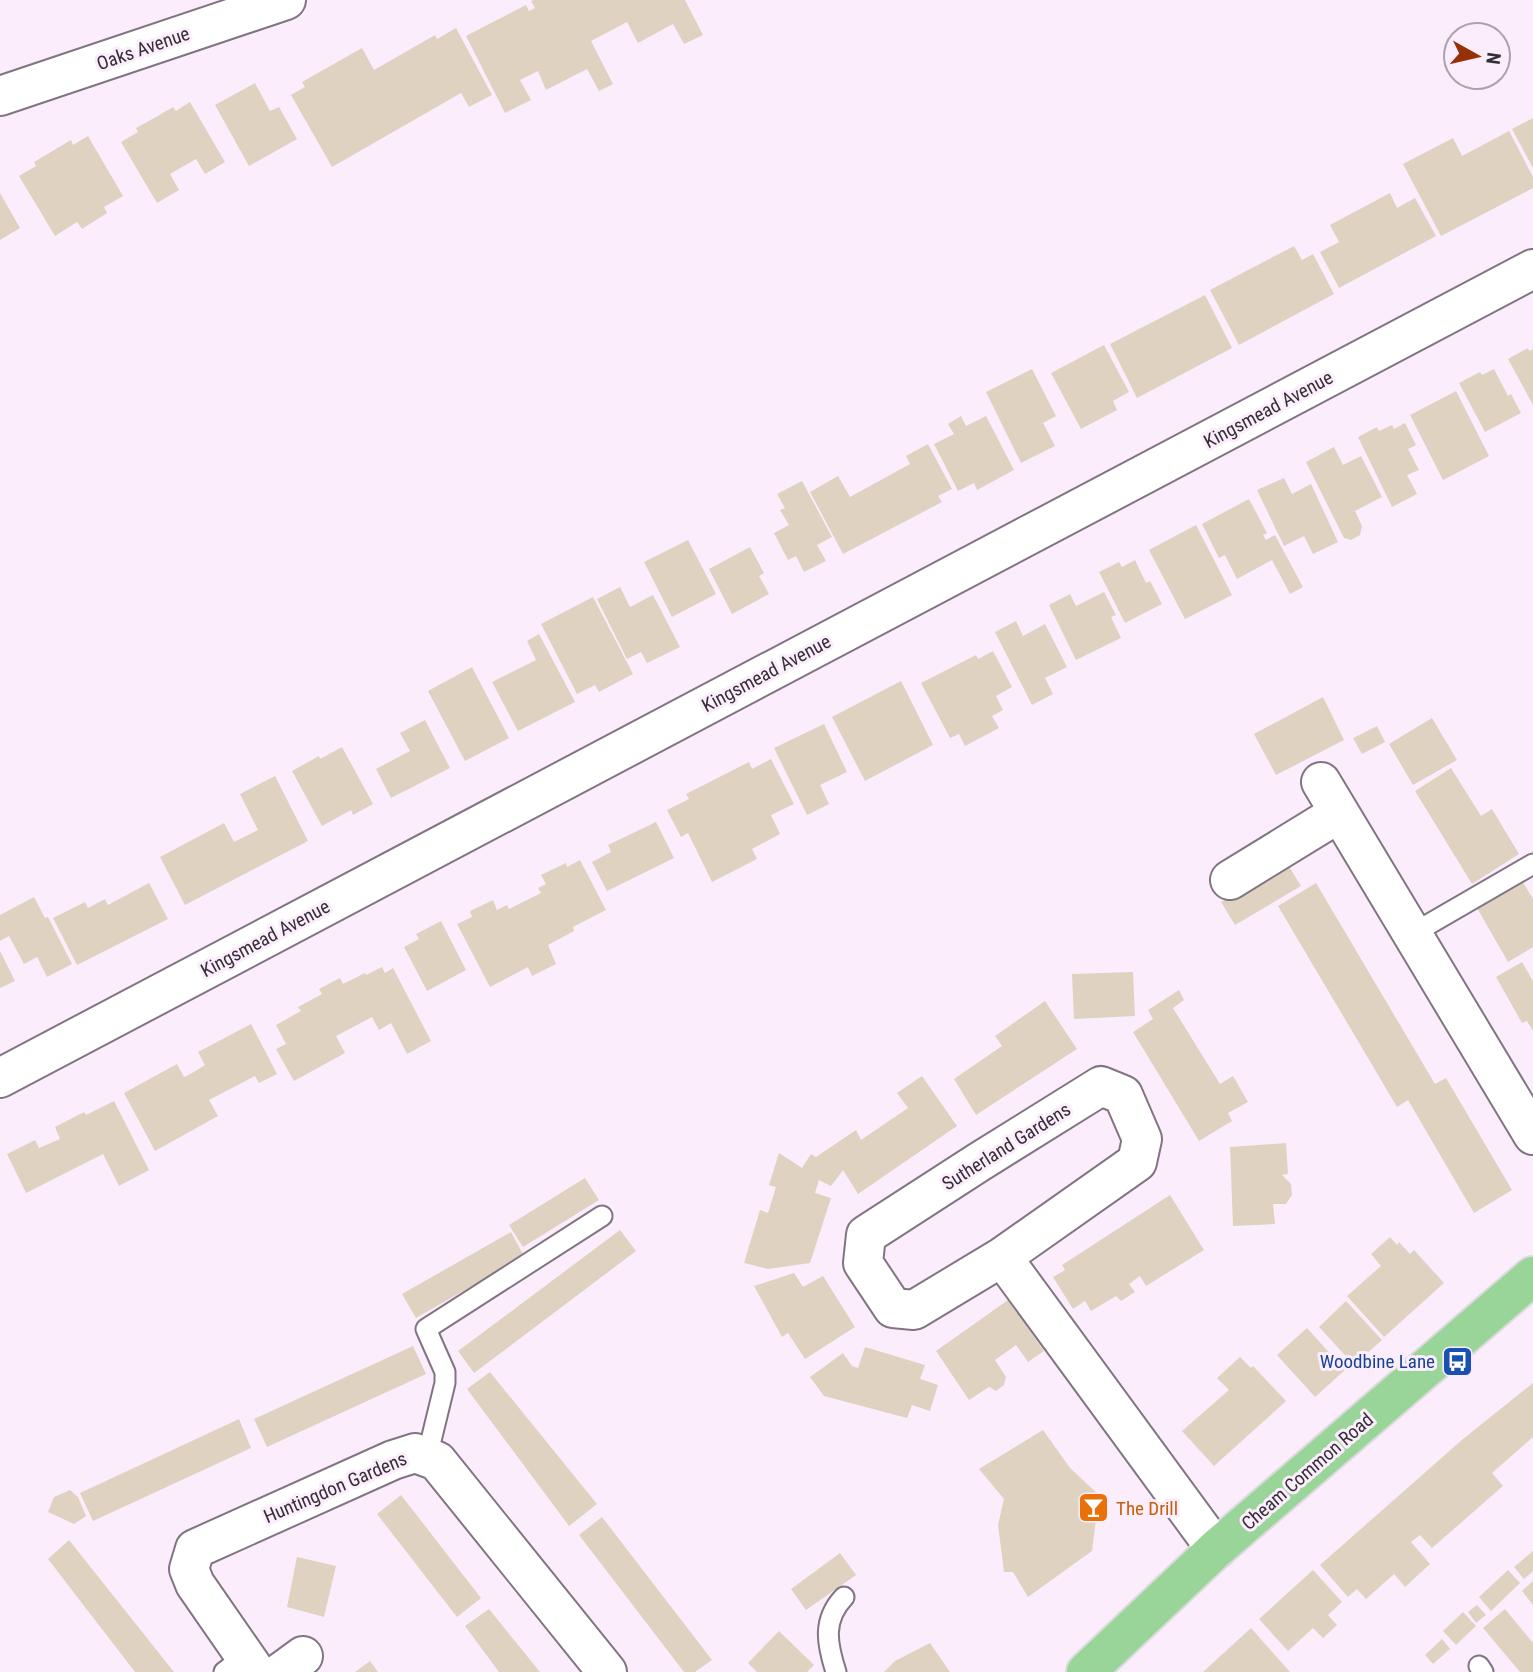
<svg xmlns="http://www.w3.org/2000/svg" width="1533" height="1672" font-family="'Roboto Condensed',sans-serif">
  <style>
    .building { fill: #dfd2c1 }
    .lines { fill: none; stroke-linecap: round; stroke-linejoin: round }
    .lane-casing { stroke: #827583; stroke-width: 23 }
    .street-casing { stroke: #827583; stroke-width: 42 }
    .primary-casing { stroke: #dadadb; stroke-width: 42 }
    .lane { stroke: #fff; stroke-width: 19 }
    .street { stroke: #fff; stroke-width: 38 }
    .primary { stroke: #99d598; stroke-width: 38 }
    .labels { text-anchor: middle; stroke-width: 6; stroke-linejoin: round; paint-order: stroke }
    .street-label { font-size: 19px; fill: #342f35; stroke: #fcedfd }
    .transit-label { font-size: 19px; fill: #164399; stroke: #fcedfd; text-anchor: end }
    .food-label { font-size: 19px; fill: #c56008; stroke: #fcedfd; text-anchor: start }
  </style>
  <rect width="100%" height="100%" fill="#fcedfd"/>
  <!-- building -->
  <path class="building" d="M534,0H685L703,35L684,44L673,24L638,43L627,22L591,41L613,84L599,91L587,69L546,90L538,71L520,80L531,100L505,113L466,36L526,5L529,11L535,8L531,1Z
    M456,28L492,95L469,107L461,93L332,167L291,95L305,87L302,82L362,48L374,70L435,35L437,39Z
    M255,83L270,111L279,107L297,139L249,166L215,105Z
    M190,102L225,162L205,174L196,159L170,174L179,190L157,203L121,142L138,132L136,128L156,117L173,107L176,111Z
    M1533,118V168L1512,129Z
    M1509,131L1533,177V188L1441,236L1403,164L1453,138L1462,156Z
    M88,136L123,196L104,207L107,213L82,229L77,222L55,236L19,176L36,166L34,162L71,140L73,145Z
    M0,193L20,228L0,240Z
    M1390,193L1397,208L1415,198L1436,236L1339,288L1320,252L1339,242L1330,225Z
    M1294,246L1302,260L1313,254L1334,294L1239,345L1210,290Z
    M1205,295L1232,348L1137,398L1110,344Z
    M1104,345L1129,392L1113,401L1117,410L1081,429L1051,373Z
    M1528,348L1529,351L1533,349V405L1508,359Z
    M1032,369L1056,416L1043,423L1055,446L1021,463L986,392Z
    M1494,369L1508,396L1511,394L1521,413L1485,432L1459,383L1480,372L1482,375Z
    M1456,391L1489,456L1443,480L1410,415Z
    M961,416L966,426L986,416L1014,470L977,490L974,483L958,491L934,444L954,434L948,424Z
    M1405,423L1416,445L1408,449L1419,470L1407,475L1417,494L1392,507L1358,437L1377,427L1379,431L1392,425L1394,429Z
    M928,444L952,489L938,496L942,502L843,554L810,492L838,476L850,497L910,464L906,456Z
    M1334,447L1343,465L1361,456L1382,497L1355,511L1362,526L1360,535L1351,540L1344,538L1306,462Z
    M1284,478L1292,494L1311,484L1338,542L1313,554L1304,536L1284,546L1257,490Z
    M802,481L832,537L817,545L826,561L804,572L796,556L788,560L774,533L789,525L780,510L785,508L777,494Z
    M1249,499L1267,533L1263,535L1266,540L1275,535L1303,587L1290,594L1272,560L1237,579L1225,555L1219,558L1202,524Z
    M1196,525L1232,595L1185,619L1149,550Z
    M688,540L716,594L672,617L644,562Z
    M750,547L764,573L759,576L769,594L732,614L709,569Z
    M1135,560L1146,583L1150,581L1162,604L1125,623L1099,572L1119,562L1122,567Z
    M620,587L630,607L653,595L680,647L647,663L641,652L627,659L597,599Z
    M1104,592L1116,615L1111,617L1121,638L1076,660L1049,605L1070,594L1076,606Z
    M593,597L633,674L599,692L595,685L577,694L541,624Z
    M1016,621L1023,636L1045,624L1067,667L1045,678L1053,694L1032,705L995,632Z
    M539,634L575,702L518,731L492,682L536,660L527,641Z
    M993,651L1012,687L996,696L1003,710L992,716L999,728L965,746L959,734L950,738L921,683L976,655L978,659Z
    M472,667L509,738L465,761L428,691Z
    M901,681L933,745L865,781L832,717Z
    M1323,697L1344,740L1276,775L1254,734Z
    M1432,718L1457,760L1413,785L1389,744Z
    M425,720L450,768L391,798L376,769L410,751L400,733Z
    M824,724L847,772L820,785L829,804L807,815L774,748Z
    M1377,726L1385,742L1362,754L1353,738Z
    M342,747L373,804L353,815L351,810L322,826L292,771L319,756L320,759Z
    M771,759L794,804L771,815L780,834L752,849L757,859L712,882L688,833L681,837L667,810L689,799L686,794L749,762L752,769Z
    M1451,768L1481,816L1492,809L1519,854L1472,884L1415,791Z
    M275,776L308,841L185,905L160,857L224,823L234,842L258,830L240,794Z
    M656,822L674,858L607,891L592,862L611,852L608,845Z
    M580,860L606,910L573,927L574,931L548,945L556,964L532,976L528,967L490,987L457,924L472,917L470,911L493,900L497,910L507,905L509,909L541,893L538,888L546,884L541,875L566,863L567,867Z
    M1287,863L1301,886L1235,925L1221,902Z
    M1523,882L1533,899V947L1508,962L1477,908Z
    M149,883L168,919L77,965L53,918L85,902L88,908L105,899L108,905Z
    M1316,883L1435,1084L1446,1078L1512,1190L1474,1213L1408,1100L1397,1107L1278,906Z
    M34,897L45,918L48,917L72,964L47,977L37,957L24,964L9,936L0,941V915Z
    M441,921L466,970L427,991L404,947L419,939L416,934Z
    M0,951L15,981L0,988Z
    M1522,962L1533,981V1031L1527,1021L1522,1023L1496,977Z
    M382,967L385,973L393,968L431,1041L407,1054L391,1023L379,1030L372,1017L336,1036L345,1053L294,1081L276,1049L286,1044L276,1025L301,1011L298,1007L322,994L319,989L340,978L343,984L365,973L366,975Z
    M1133,972L1135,1016L1074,1019L1072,974Z
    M1179,990L1184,1000L1173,1008L1220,1084L1233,1076L1248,1102L1228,1113L1232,1121L1199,1141L1133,1032L1153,1019L1148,1010Z
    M1045,1001L1077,1049L976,1115L954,1079L1002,1046L995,1036Z
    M251,1024L277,1074L259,1083L255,1076L209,1100L218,1116L155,1151L124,1093L177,1064L184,1077L194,1072L205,1065L198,1052Z
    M922,1076L957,1126L858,1194L843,1170L831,1186L819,1180L815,1193L831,1198L810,1263L768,1269L744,1263L760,1210L768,1213L776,1187L769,1185L779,1153L802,1168L811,1154L816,1157L856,1130L861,1140L908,1108L897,1093Z
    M114,1101L149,1170L119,1186L103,1154L26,1193L7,1154L35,1140L39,1148L60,1139L55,1127L84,1112L86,1115Z
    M1286,1143L1288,1174L1282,1175L1291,1184L1292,1195L1286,1204H1273L1275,1224L1233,1226L1230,1147Z
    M585,1178L599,1200L523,1247L509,1225Z
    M1170,1195L1204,1250L1146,1286L1140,1276L1129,1284L1135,1292L1121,1301L1116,1296L1091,1311L1085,1301L1073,1309L1053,1277L1065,1270L1062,1265Z
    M620,1230L636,1251L474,1373L458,1351Z
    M511,1232L524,1256L416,1318L402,1294Z
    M1390,1237L1397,1245L1399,1242L1410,1254L1414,1250L1444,1283L1384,1337L1347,1296L1381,1266L1371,1254Z
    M794,1273L803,1287L823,1276L855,1327L805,1359L788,1333L782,1337L754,1286Z
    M1008,1300L1044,1351L1028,1362L1016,1345L995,1360L1006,1377L1004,1385L996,1391L989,1387L969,1400L936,1351Z
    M1346,1301L1382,1340L1354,1365L1319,1327Z
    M1307,1328L1345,1370L1315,1397L1277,1355Z
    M413,1346L426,1374L267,1447L254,1419Z
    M865,1347L925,1365L920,1379L938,1385L930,1411L912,1405L907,1418L824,1396L810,1377L843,1353L852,1366L858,1368Z
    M1240,1357L1251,1368L1253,1366L1286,1401L1214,1466L1182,1431L1229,1390L1217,1378Z
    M490,1372L597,1504L569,1526L467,1389Z
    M1533,1383V1437L1492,1473L1503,1486L1432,1548L1420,1535L1411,1542L1430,1564L1405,1587L1394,1574L1366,1599L1357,1589L1348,1597L1320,1565L1463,1439Z
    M239,1419L251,1448L93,1521L80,1493Z
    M1043,1430L1070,1468L1099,1495L1092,1551L1028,1597L1013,1572H1004L998,1525L1004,1499L979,1469Z
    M70,1490L78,1497L86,1516L74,1524L48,1512L54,1497Z
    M401,1495L481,1598L457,1617L377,1514Z
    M602,1517L712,1660L695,1672H684L579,1535Z
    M69,1540L174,1672H135L48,1559Z
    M1533,1551V1571L1524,1579L1514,1567Z
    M840,1553L856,1575L806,1610L791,1589Z
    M297,1557L336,1566L324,1617L287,1607Z
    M1313,1570L1342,1602L1328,1615L1337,1625L1323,1638L1313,1628L1288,1651L1259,1619Z
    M1508,1570L1520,1583L1491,1611L1479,1597Z
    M1533,1581V1605L1522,1591Z
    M1477,1605L1486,1615L1476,1623L1468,1612Z
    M489,1609L540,1672H499L465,1626Z
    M1505,1609L1533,1643V1672H1520L1483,1628Z
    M1463,1612L1476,1626L1456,1645L1443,1631Z
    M1251,1628L1290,1672H1203L1216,1660Z
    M779,1631L814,1665L807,1672H757L748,1663Z
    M1442,1639L1450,1649L1433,1664L1425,1655Z
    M930,1643L950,1672H884L895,1661Z
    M370,1661L378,1672H355Z"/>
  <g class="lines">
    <defs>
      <path id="lane" d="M1412,934L1533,864
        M427,1457L445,1383V1372L426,1329L602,1216
        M1479,1666L1483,1672
        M224,1672L245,1656
        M836,1672C827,1644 822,1620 844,1597"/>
      <path id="street" d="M0,96L286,0
        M1321,782L1533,1135
        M1230,880L1339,813
        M0,1078L1533,269
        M1101,1086L1123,1095L1142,1139L1137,1162L1002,1257L914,1310L893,1308L863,1263L866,1235L979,1162Z
        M1002,1257L1216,1549
        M256,1672L195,1584L189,1569L195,1549L393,1460L415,1453L437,1461L607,1672
        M281,1672L303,1656"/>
      <path id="primary" d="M1086,1672L1216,1549L1533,1276"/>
    </defs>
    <!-- lane casing -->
    <use href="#lane" class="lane-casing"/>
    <!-- street casing -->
    <use href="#street" class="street-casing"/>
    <!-- primary casing -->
    <use href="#primary" class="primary-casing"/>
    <!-- lane -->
    <use href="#lane" class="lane"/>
    <!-- street -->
    <use href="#street" class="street"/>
    <!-- primary -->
    <use href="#primary" class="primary"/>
  </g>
  <!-- icons -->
  <defs>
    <symbol id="bus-square" viewBox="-11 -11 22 22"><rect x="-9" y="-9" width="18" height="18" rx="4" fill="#1a4fb4" stroke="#fcedfd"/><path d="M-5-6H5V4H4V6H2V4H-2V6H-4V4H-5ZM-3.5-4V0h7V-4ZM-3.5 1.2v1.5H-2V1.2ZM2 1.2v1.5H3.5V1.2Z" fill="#fff"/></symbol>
    <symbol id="bar-square" viewBox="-11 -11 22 22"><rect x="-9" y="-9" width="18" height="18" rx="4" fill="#e8710a" stroke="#fcedfd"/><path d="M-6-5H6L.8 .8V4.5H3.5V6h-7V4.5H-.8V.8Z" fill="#fff"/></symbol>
  </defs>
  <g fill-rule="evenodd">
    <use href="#bus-square" x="1440" y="1344" width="35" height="35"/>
    <use href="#bar-square" x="1076" y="1490" width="35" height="35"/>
  </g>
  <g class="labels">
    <!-- street labels -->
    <g class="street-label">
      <text transform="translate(143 48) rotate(-19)" y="7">Oaks Avenue</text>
      <text transform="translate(1268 409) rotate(-28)" y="7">Kingsmead Avenue</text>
      <text transform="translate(766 673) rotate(-28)" y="7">Kingsmead Avenue</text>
      <text transform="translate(265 938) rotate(-28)" y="7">Kingsmead Avenue</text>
      <text transform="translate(1006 1146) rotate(-32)" y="7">Sutherland Gardens</text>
      <text transform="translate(1307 1471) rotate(-41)" y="7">Cheam Common Road</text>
      <text transform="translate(335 1487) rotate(-23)" y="7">Huntingdon Gardens</text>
    </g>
    <!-- transit labels -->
    <g class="transit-label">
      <text x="1435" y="1368">Woodbine Lane</text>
    </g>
    <!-- food labels -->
    <g class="food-label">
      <text x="1116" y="1515">The Drill</text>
    </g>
  </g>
  <!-- north arrow -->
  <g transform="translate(1477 56) rotate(98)"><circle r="33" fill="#fcedfd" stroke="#aca1ad" stroke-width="2"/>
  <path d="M0-5L12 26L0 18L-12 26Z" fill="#963005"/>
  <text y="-10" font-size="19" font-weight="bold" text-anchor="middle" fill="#342f35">N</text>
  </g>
</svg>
